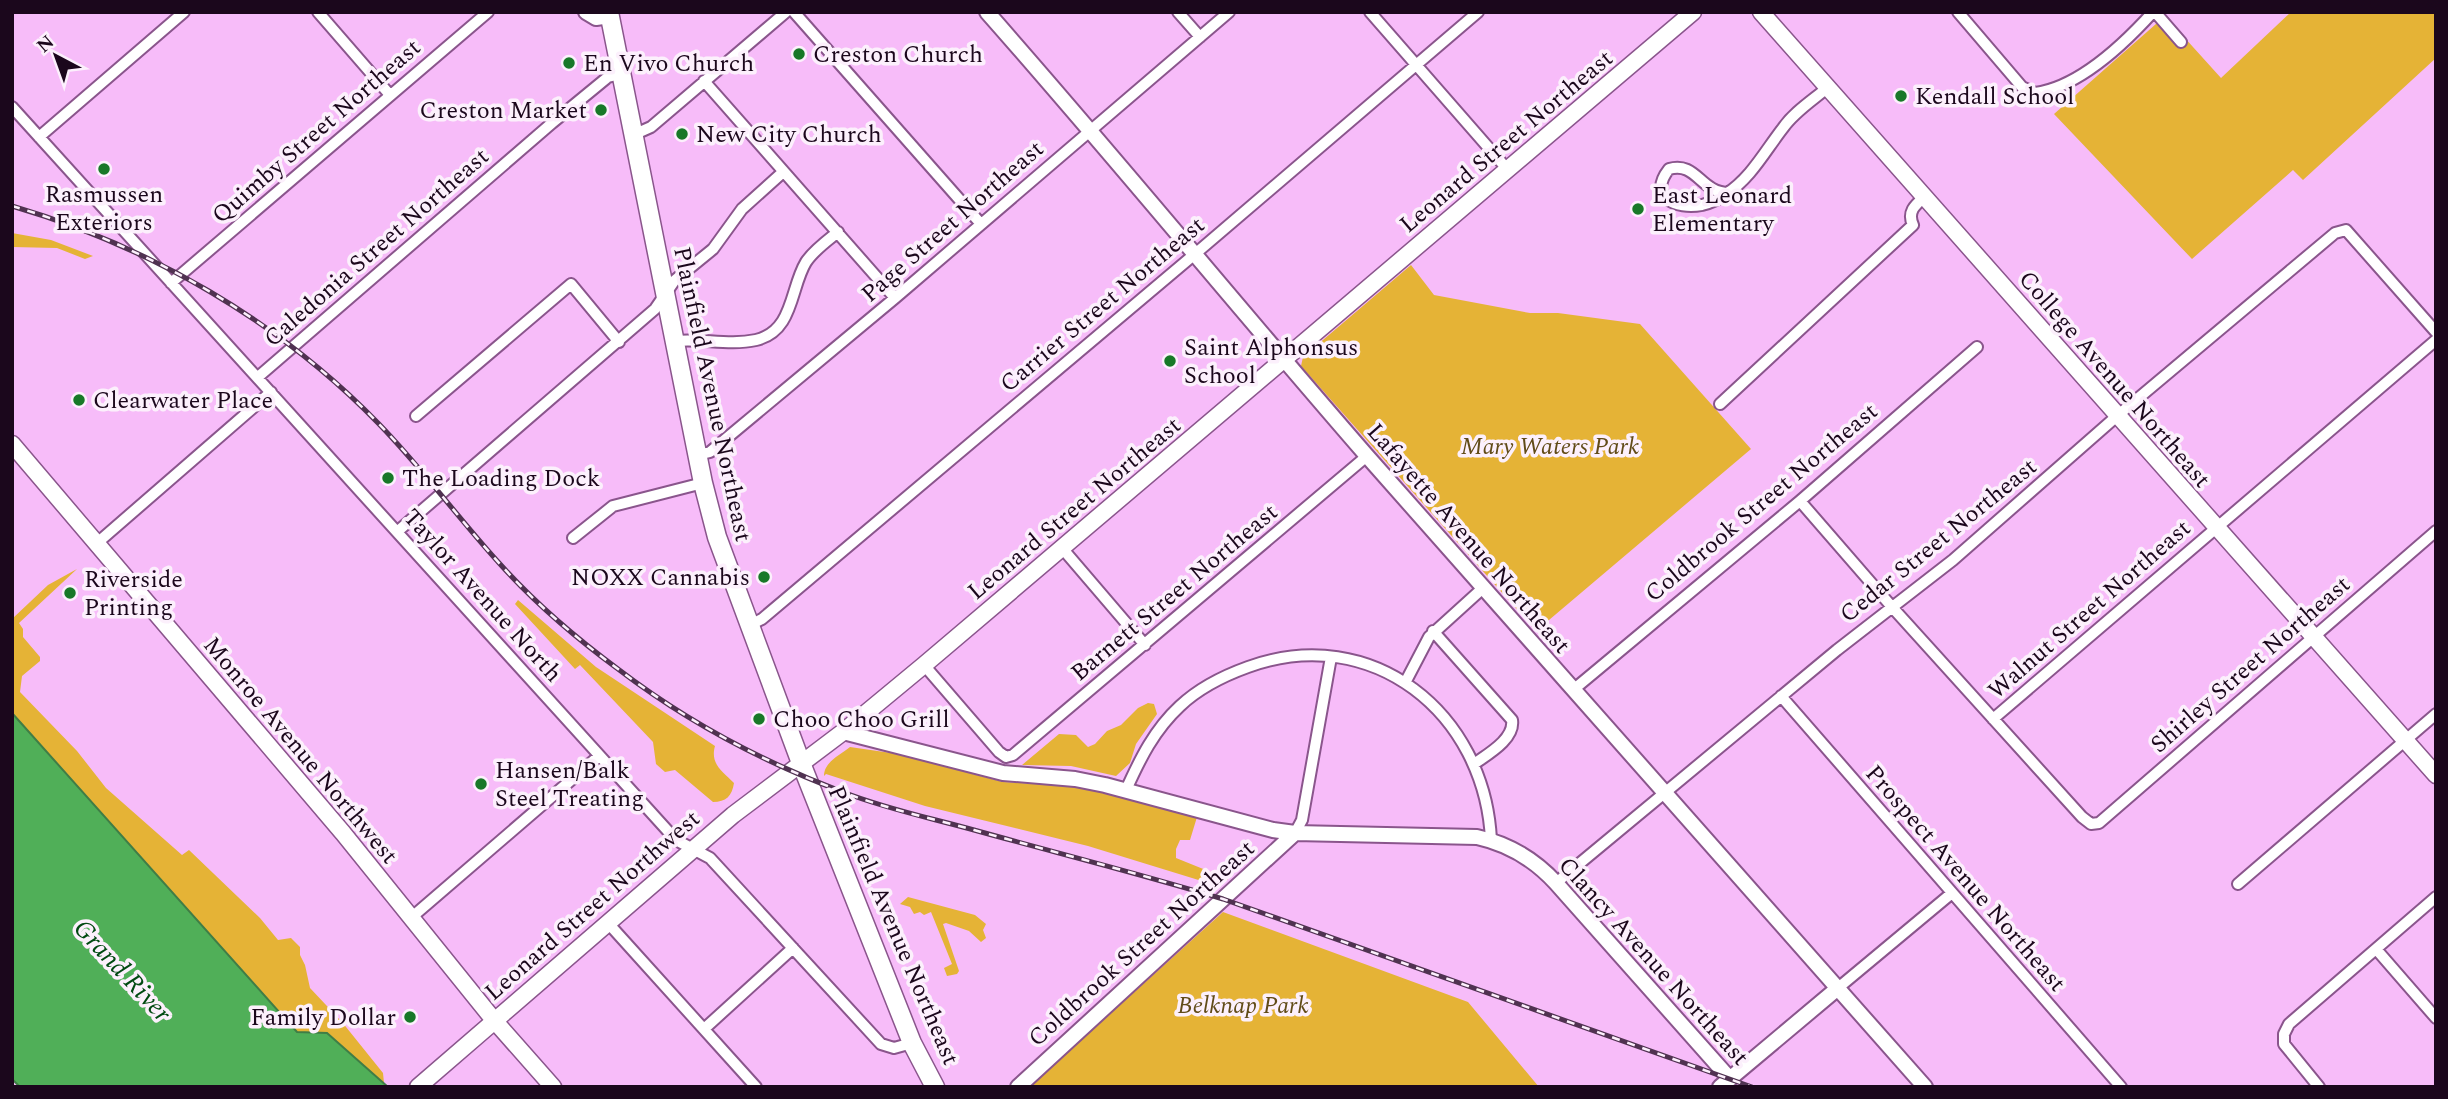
<svg xmlns="http://www.w3.org/2000/svg" width="2448" height="1099" font-family="Spectral,serif">
  <style>
    .green { fill: #e5b336 }
    .water { fill: #50af58; stroke: #407d46; stroke-width: 2 }
    .lines { fill: none; stroke-linecap: round; stroke-linejoin: round }
    .minor-casing { stroke: #8a558c; stroke-width: 14 }
    .tertiary-casing { stroke: #8a558c; stroke-width: 18 }
    .secondary-casing { stroke: #8a558c; stroke-width: 19 }
    .primary-casing { stroke: #8a558c; stroke-width: 21 }
    .minor { stroke: #fff; stroke-width: 10 }
    .tertiary { stroke: #fff; stroke-width: 14 }
    .secondary { stroke: #fff; stroke-width: 16 }
    .primary { stroke: #fff; stroke-width: 18 }
    .rail-casing { stroke: #503251; stroke-width: 5 }
    .rail { stroke: #fcf0fc; stroke-width: 2.5; stroke-dasharray: 8; stroke-linecap: butt }
    .poi-dot { fill: #187828; stroke: #fcf0fc; stroke-width: 2.5 }
    .labels { text-anchor: middle; stroke-width: 7; stroke-linejoin: round; paint-order: stroke }
    .poi-label { font-size: 24px; fill: #1b071c; stroke: #fcf0fc; text-anchor: start }
    .street-label { font-size: 24px; fill: #1b071c; stroke: #fcf0fc }
    .park-label { font-size: 24px; font-style: italic; fill: #614b18; stroke: #fcf0fc }
    .water-label { font-size: 26px; font-style: italic; fill: #014a11; stroke: #fcf0fc }
  </style>
  <rect width="100%" height="100%" fill="#f7bcf9"/>
  <!-- green -->
  <path class="green" d="M2291,12H2436V58L2303,180L2293,170L2192,259L2054,114L2165,16L2221,78Z
    M12,233L51,240L93,256L85,259L57,248L12,247Z
    M1411,265L1434,295L1530,313H1558L1640,324L1751,449L1536,631L1301,366L1303,357Z
    M77,569L19,623L23,629V637L40,657V661L22,676L20,692L77,751L106,788L182,855L189,850L260,918L278,940L291,938L300,947V955L305,965L310,988L342,1022L383,1073L384,1083L327,1033L297,1032L12,713V619L48,585Z
    M518,600L596,667L715,746C710,764 722,771 734,783C732,796 726,802 713,802L675,770L665,772L656,764L653,742L580,665L575,669L515,604Z
    M1148,703L1154,704L1157,714L1136,744L1130,763L1116,776L1071,766L1022,765L1059,734L1076,735L1088,747L1095,744L1107,731L1121,725L1138,708Z
    M850,747L898,754L1003,782L1073,786L1095,790L1197,817L1190,840H1180L1176,849V858L1228,879L1218,886L1088,846L925,806L826,774L824,776C824,762 840,755 850,747Z
    M908,897L975,915L986,924L983,930L986,938L981,942L969,931L946,923L943,924L959,971L957,974L947,976L944,968L952,964L931,912L924,915L920,912L914,914L910,907L900,904Z
    M1223,912L1468,1002L1539,1087H1029Z"/>
  <!-- water -->
  <path class="water" d="M12,713L297,1032L327,1033L388,1087H20L12,1079Z"/>
  <g class="lines">
    <defs>
      <path id="minor" d="M318,12L390,95
        M794,12L981,224
        M1178,12L1200,37
        M1370,12L1508,170
        M1958,12L2022,87L2035,93C2079,87 2124,44 2153,12
        M2155,12L2181,42
        M704,81L895,298
        M12,107L676,840L710,858L881,1044L894,1048L912,1043
        M633,135L651,127L786,12
        M39,137L184,12
        M1729,193C1700,193 1697,161 1669,169C1647,197 1676,210 1702,205C1710,203 1719,199 1726,194C1751,178 1765,151 1783,128C1794,112 1813,100 1827,88
        M171,283L488,12
        M675,341C701,338 729,346 756,340C794,331 790,288 806,262C814,250 827,241 838,232
        M258,377L552,123L608,77L620,74
        M1720,404L1913,225C1907,212 1915,205 1924,197
        M416,416L571,284L619,342
        M698,455L710,452L895,298L1229,12
        M1800,501L1892,607L2082,817L2091,824L2099,823L2436,531
        M398,531L655,309L675,280L713,249L742,209L782,173
        M573,538L613,506L703,483
        M96,544L271,392
        M1062,548L1145,645
        M750,625L762,619L1202,248L1478,12
        M1433,631L1512,720C1515,739 1488,754 1474,764
        M924,665L999,752L1006,757L1013,755L1367,456
        M1406,681L1429,637L1483,588
        M1573,690L1800,501L1977,347
        M1781,696L2121,1087
        M1993,719L2436,340
        M1126,790C1140,759 1154,730 1180,706C1199,688 1223,676 1248,667C1372,622 1485,713 1491,840
        M1295,833L1302,820L1331,657
        M1556,883L1837,650L1953,560L2117,416L2335,233L2346,230L2436,332
        M2238,884L2436,714
        M412,917L599,756
        M608,923L756,1087
        M2376,949L2436,1018
        M1838,988L1952,893
        M704,1029L793,948
        M2319,1087L2284,1044V1034L2289,1024L2436,897"/>
      <path id="tertiary" d="M586,12L596,18L610,16
        M987,12C1116,158 1239,309 1367,456L1925,1087
        M843,732L1003,773L1075,779L1105,785L1273,830L1295,833L1477,837C1509,844 1534,859 1556,883L1730,1079
        M1018,1087L1295,833
        M1720,1087L1838,988"/>
      <path id="secondary" d="M1761,12L2436,775
        M12,444L343,833L493,1019L553,1087
        M418,1087L733,815L843,732L924,665L1693,12"/>
      <path id="primary" d="M609,12L703,483L717,537L801,763L912,1043L935,1087"/>
    </defs>
    <!-- minor casing -->
    <use href="#minor" class="minor-casing"/>
    <!-- tertiary casing -->
    <use href="#tertiary" class="tertiary-casing"/>
    <!-- secondary casing -->
    <use href="#secondary" class="secondary-casing"/>
    <!-- primary casing -->
    <use href="#primary" class="primary-casing"/>
    <!-- minor -->
    <use href="#minor" class="minor"/>
    <!-- tertiary -->
    <use href="#tertiary" class="tertiary"/>
    <!-- secondary -->
    <use href="#secondary" class="secondary"/>
    <!-- primary -->
    <use href="#primary" class="primary"/>
    <defs>
      <path id="rail" d="M12,206C149,246 279,321 378,423C422,468 458,518 500,564C535,603 576,638 618,669C686,721 763,762 843,792C886,809 931,818 974,830C1057,853 1141,874 1223,899L1752,1087"/>
    </defs>
    <!-- rail casing -->
    <use href="#rail" class="rail-casing"/>
    <!-- rail -->
    <use href="#rail" class="rail"/>
  </g>
  <!-- markers -->
  <g class="poi-dot">
    <circle cx="799" cy="54" r="7"/>
    <circle cx="569" cy="63" r="7"/>
    <circle cx="1901" cy="96" r="7"/>
    <circle cx="601" cy="110" r="7"/>
    <circle cx="682" cy="134" r="7"/>
    <circle cx="104" cy="169" r="7"/>
    <circle cx="1638" cy="209" r="7"/>
    <circle cx="1170" cy="361" r="7"/>
    <circle cx="79" cy="400" r="7"/>
    <circle cx="388" cy="478" r="7"/>
    <circle cx="764" cy="577" r="7"/>
    <circle cx="70" cy="593" r="7"/>
    <circle cx="759" cy="719" r="7"/>
    <circle cx="481" cy="784" r="7"/>
    <circle cx="410" cy="1017" r="7"/>
  </g>
  <g class="labels">
    <!-- poi labels -->
    <g class="poi-label">
      <text x="813" y="62">Creston Church</text>
      <text x="583" y="71">En Vivo Church</text>
      <text x="1915" y="104">Kendall School</text>
      <text x="587" y="118" text-anchor="end">Creston Market</text>
      <text x="696" y="142">New City Church</text>
      <text x="104" y="202" text-anchor="middle">Rasmussen<tspan x="104" dy="28">Exteriors</tspan></text>
      <text x="1652" y="203">East Leonard<tspan x="1652" dy="28">Elementary</tspan></text>
      <text x="1184" y="355">Saint Alphonsus<tspan x="1184" dy="28">School</tspan></text>
      <text x="93" y="408">Clearwater Place</text>
      <text x="402" y="486">The Loading Dock</text>
      <text x="750" y="585" text-anchor="end">NOXX Cannabis</text>
      <text x="84" y="587">Riverside<tspan x="84" dy="28">Printing</tspan></text>
      <text x="773" y="727">Choo Choo Grill</text>
      <text x="495" y="778">Hansen/Balk<tspan x="495" dy="28">Steel Treating</tspan></text>
      <text x="396" y="1025" text-anchor="end">Family Dollar</text>
    </g>
    <!-- street labels -->
    <g class="street-label">
      <text transform="translate(316 131) rotate(-41)" y="8">Quimby Street Northeast</text>
      <text transform="translate(1506 141) rotate(-40)" y="8">Leonard Street Northeast</text>
      <text transform="translate(952 221) rotate(-41)" y="8">Page Street Northeast</text>
      <text transform="translate(376 247) rotate(-41)" y="8">Caledonia Street Northeast</text>
      <text transform="translate(1102 304) rotate(-40)" y="8">Carrier Street Northeast</text>
      <text transform="translate(2115 379) rotate(49)" y="8">College Avenue Northeast</text>
      <text transform="translate(713 394) rotate(78)" y="8">Plainfield Avenue Northeast</text>
      <text transform="translate(1761 502) rotate(-40)" y="8">Coldbrook Street Northeast</text>
      <text transform="translate(1074 508) rotate(-40)" y="8">Leonard Street Northeast</text>
      <text transform="translate(1469 538) rotate(49)" y="8">Lafayette Avenue Northeast</text>
      <text transform="translate(1938 540) rotate(-39)" y="8">Cedar Street Northeast</text>
      <text transform="translate(1174 592) rotate(-40)" y="8">Barnett Street Northeast</text>
      <text transform="translate(483 595) rotate(48)" y="8">Taylor Avenue North</text>
      <text transform="translate(2089 609) rotate(-41)" y="8">Walnut Street Northeast</text>
      <text transform="translate(2250 664) rotate(-41)" y="8">Shirley Street Northeast</text>
      <text transform="translate(301 750) rotate(50)" y="8">Monroe Avenue Northwest</text>
      <text transform="translate(1966 878) rotate(49)" y="8">Prospect Avenue Northeast</text>
      <text transform="translate(592 905) rotate(-41)" y="8">Leonard Street Northwest</text>
      <text transform="translate(894 925) rotate(67)" y="8">Plainfield Avenue Northeast</text>
      <text transform="translate(1141 943) rotate(-42)" y="8">Coldbrook Street Northeast</text>
      <text transform="translate(1654 961) rotate(48)" y="8">Clancy Avenue Northeast</text>
    </g>
    <!-- park labels -->
    <g class="park-label">
      <text x="1550" y="454">Mary Waters Park</text>
      <text x="1243" y="1013">Belknap Park</text>
    </g>
    <!-- water labels -->
    <g class="water-label">
      <text transform="translate(123 970) rotate(47)" y="9">Grand River</text>
    </g>
  </g>
  <!-- border -->
  <rect width="2448" height="1099" fill="none" stroke="#1b071c" stroke-width="28"/>
  <!-- north arrow -->
  <g transform="translate(56 56) rotate(319)" stroke="#fcf0fc" stroke-width="5" paint-order="stroke">
  <path d="M0-5L12 26L0 18L-12 26Z" fill="#1b071c"/>
  <text y="-10" font-size="19" font-weight="bold" text-anchor="middle" fill="#1b071c">N</text>
  </g>
</svg>
